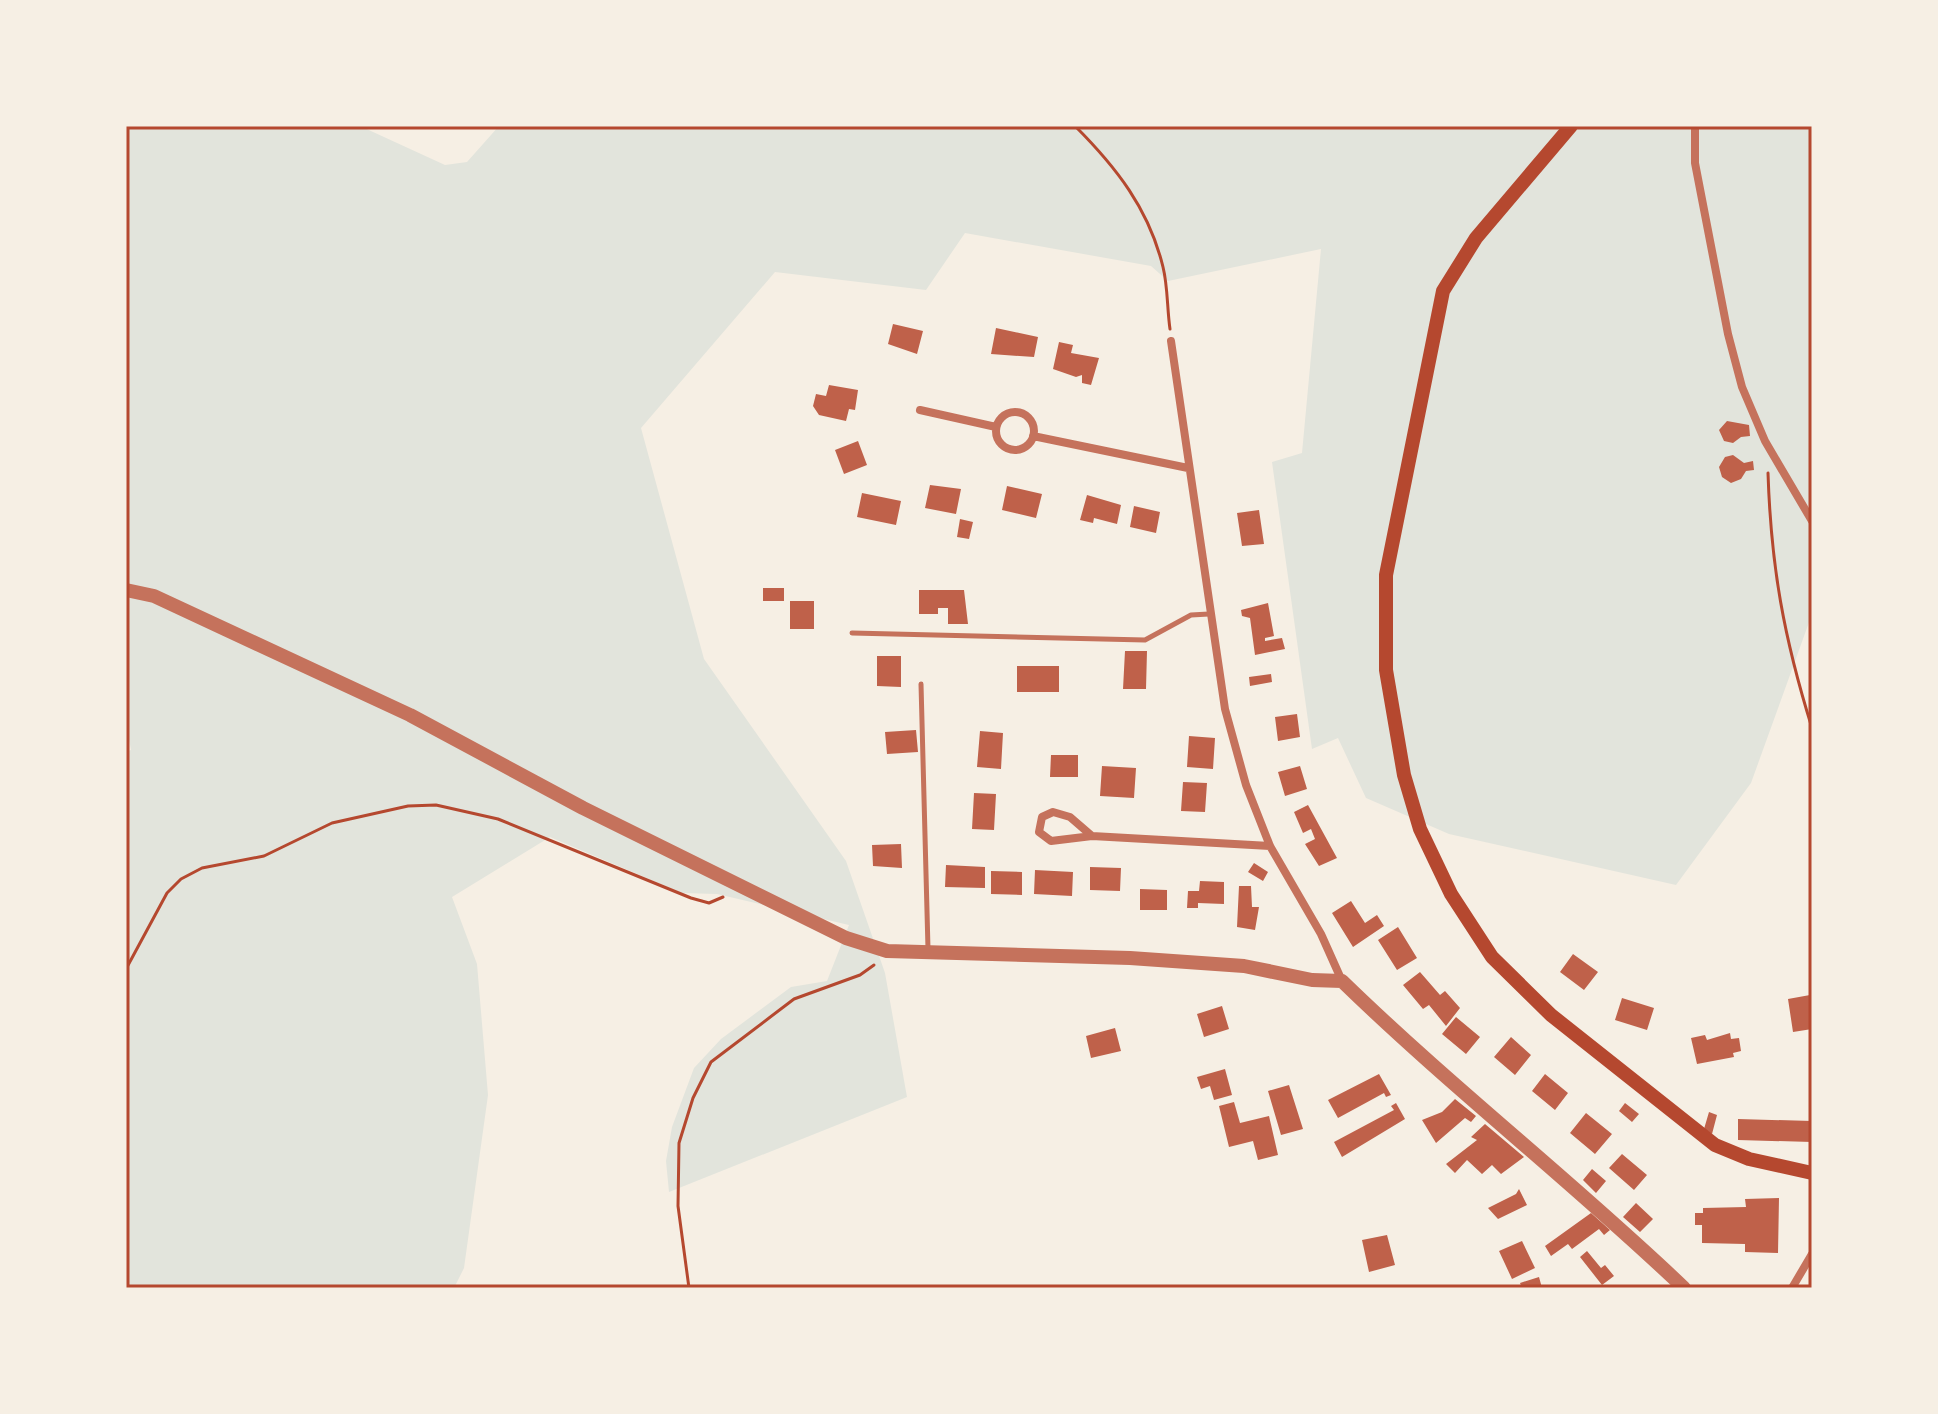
<svg xmlns="http://www.w3.org/2000/svg" width="1938" height="1414" font-family="'Space Grotesk',sans-serif">
  <style>
    .green { fill: #e2e4dc }
    .building { fill: #bf614a }
    .lines { fill: none; stroke-linecap: round; stroke-linejoin: round }
    .path { stroke: #b5482f; stroke-width: 3 }
    .service { stroke: #c5725c; stroke-width: 5 }
    .minor { stroke: #c5725c; stroke-width: 8 }
    .tertiary { stroke: #c5725c; stroke-width: 14 }
    .secondary { stroke: #b5482f; stroke-width: 14 }
    .neatline { fill: none; stroke: #b5482f; stroke-width: 3 }
  </style>
  <rect width="100%" height="100%" fill="#f6efe4"/>
  <!-- green -->
  <path class="green" d="M130,126H360L445,165L467,162L499,126H1812V614L1751,783L1676,885L1449,834L1366,798L1338,738L1312,749L1272,462L1302,453L1321,249L1168,281L1151,266L965,233L926,290L775,272L641,428L704,659L846,861L885,973L907,1097L669,1192L666,1161L672,1127L694,1068L721,1039L791,987L827,981L849,925L717,894L682,893L550,837L452,897L477,964L488,1095L464,1268L454,1288H126V752L131,750L126,723V129Z"/>
  <!-- building -->
  <path class="building" d="M893,324L923,331L917,354L888,344Z
    M996,328L1038,337L1034,357L991,354Z
    M1059,342L1073,345L1071,353L1099,358L1091,385L1082,383V375L1076,377L1053,369Z
    M829,385L858,390L855,410L849,409L846,421L819,415L813,406L816,394L826,396Z
    M1727,421L1749,425L1750,436L1741,437L1733,443L1724,441L1719,430Z
    M858,441L867,465L844,474L835,450Z
    M1733,455L1744,463L1753,461L1754,470L1746,471L1741,479L1731,483L1722,477L1719,467L1725,457Z
    M930,485L961,489L956,514L925,508Z
    M1007,486L1042,494L1036,518L1002,510Z
    M862,493L901,501L896,525L857,517Z
    M1087,495L1121,505L1117,524L1094,518L1093,523L1080,520Z
    M1134,506L1160,512L1156,533L1130,527Z
    M1259,510L1264,544L1242,546L1237,513Z
    M960,519L973,522L969,539L957,537Z
    M763,588H784V601H763Z
    M919,590H964L968,624H948V608H938V614H919Z
    M790,601H814V629H790Z
    M1268,603L1274,636L1265,638V641L1282,638L1285,649L1255,655L1250,618L1242,616L1241,610Z
    M1125,651H1147L1146,689H1123Z
    M877,656H901V687L877,686Z
    M1017,666H1059V692H1017Z
    M1271,674L1272,682L1250,686L1249,677Z
    M1297,714L1300,737L1278,741L1275,717Z
    M916,730L918,752L887,754L885,732Z
    M980,731L1003,733L1001,769L977,767Z
    M1189,736L1215,738L1213,769L1187,767Z
    M1051,755H1078V777H1050Z
    M1102,766L1136,768L1134,798L1100,796Z
    M1300,766L1307,789L1285,796L1278,772Z
    M1183,782L1207,783L1205,812L1181,811Z
    M974,793L996,794L994,830L972,829Z
    M1308,805L1337,858L1319,866L1305,844L1315,839L1311,829L1303,833L1294,812Z
    M901,844L902,868L873,866L872,845Z
    M1254,863L1268,872L1263,881L1248,872Z
    M946,865L985,867V888L945,887Z
    M1090,867L1121,868L1120,891L1090,890Z
    M1035,870L1073,872L1072,896L1034,894Z
    M991,871L1022,872V895L991,894Z
    M1200,881L1224,882V904L1198,903V908H1187L1188,891H1199Z
    M1239,886H1251L1252,907H1259L1255,930L1237,927Z
    M1140,889L1167,890V910H1140Z
    M1351,901L1365,923L1377,915L1384,926L1353,947L1332,913Z
    M1398,927L1417,958L1397,970L1378,940Z
    M1573,954L1598,972L1584,990L1560,972Z
    M1420,972L1440,995L1445,991L1460,1008L1446,1026L1429,1005L1423,1009L1403,985Z
    M1810,995L1812,1029L1793,1032L1788,999Z
    M1622,998L1654,1008L1647,1030L1615,1020Z
    M1222,1006L1229,1029L1204,1037L1197,1014Z
    M1456,1017L1480,1037L1466,1054L1442,1034Z
    M1115,1028L1121,1051L1091,1058L1086,1036Z
    M1730,1033L1731,1039L1739,1038L1741,1051L1733,1053L1734,1057L1697,1064L1691,1038L1705,1035L1707,1040Z
    M1511,1037L1531,1055L1515,1075L1494,1057Z
    M1225,1069L1232,1095L1214,1100L1210,1086L1201,1089L1197,1077Z
    M1379,1074L1391,1095L1386,1097L1384,1093L1338,1118L1328,1100Z
    M1545,1074L1568,1093L1555,1110L1532,1091Z
    M1289,1085L1303,1129L1281,1135L1268,1091Z
    M1455,1099L1476,1116L1471,1122L1465,1118L1436,1143L1422,1120L1442,1112Z
    M1234,1102L1240,1123L1269,1116L1278,1155L1258,1160L1253,1141L1229,1147L1219,1106Z
    M1396,1103L1405,1119L1342,1157L1334,1142L1394,1110L1391,1106Z
    M1625,1103L1639,1114L1632,1122L1619,1111Z
    M1709,1112L1717,1115L1712,1134L1704,1129Z
    M1586,1113L1612,1134L1595,1154L1570,1133Z
    M1738,1119L1812,1121V1142L1738,1140Z
    M1485,1124L1524,1157L1501,1174L1492,1165L1482,1174L1467,1160L1455,1173L1446,1164L1477,1140L1471,1137Z
    M1622,1154L1647,1175L1634,1190L1609,1168Z
    M1592,1169L1606,1181L1596,1193L1583,1180Z
    M1519,1189L1527,1205L1498,1219L1488,1208L1516,1194Z
    M1779,1198L1778,1253L1745,1252V1244L1702,1243V1225H1695V1213H1703V1208L1746,1207L1745,1199Z
    M1636,1203L1653,1219L1640,1232L1623,1217Z
    M1591,1213L1610,1230L1604,1235L1599,1229L1572,1249L1568,1244L1551,1256L1545,1246Z
    M1387,1235L1395,1265L1369,1272L1362,1240Z
    M1522,1241L1535,1268L1512,1279L1499,1251Z
    M1587,1251L1601,1268L1605,1265L1614,1276L1602,1285L1580,1257Z
    M1539,1277L1542,1288H1522L1520,1283Z"/>
  <g class="lines">
    <!-- path -->
    <path class="path" d="M1075,126C1116,167 1149,209 1163,267C1168,287 1167,309 1170,329
      M1768,473C1771,567 1784,638 1812,728
      M126,969L167,893L181,879L202,868L264,856L332,823L408,806L436,805L498,819L691,898L709,903L723,897
      M689,1288L678,1206L679,1143L693,1098L711,1062L794,999L860,975L874,965"/>
    <!-- service -->
    <path class="service" d="M852,633L1145,640L1191,615L1209,614
      M921,684L928,949"/>
    <!-- minor -->
    <path class="minor" d="M1695,126V163L1728,334L1742,387L1765,441L1812,521
      M1171,341L1225,709L1246,785L1270,846L1321,934L1342,981
      M920,410L996,427
      M996 431a19 19 0 1 1 38 0a19 19 0 1 1-38 0Z
      M1033,436L1188,468
      M1092,836L1051,841L1039,832L1042,817L1053,812L1070,817L1092,836L1270,846
      M1792,1288L1812,1254"/>
    <!-- tertiary -->
    <path class="tertiary" d="M126,590L154,596L410,715L583,808L846,938L887,951L1130,958L1244,966L1312,980L1342,981C1452,1088 1573,1182 1684,1288"/>
    <!-- secondary -->
    <path class="secondary" d="M1571,126L1476,238L1443,291L1386,575V670L1404,775L1420,829L1451,894L1492,957L1551,1015L1715,1145L1749,1159L1812,1173"/>
  </g>
  <!-- border -->
  <rect width="1938" height="1414" fill="none" stroke="#f6efe4" stroke-width="256"/>
  <rect x="128" y="128" width="1682" height="1158" class="neatline"/>
</svg>
